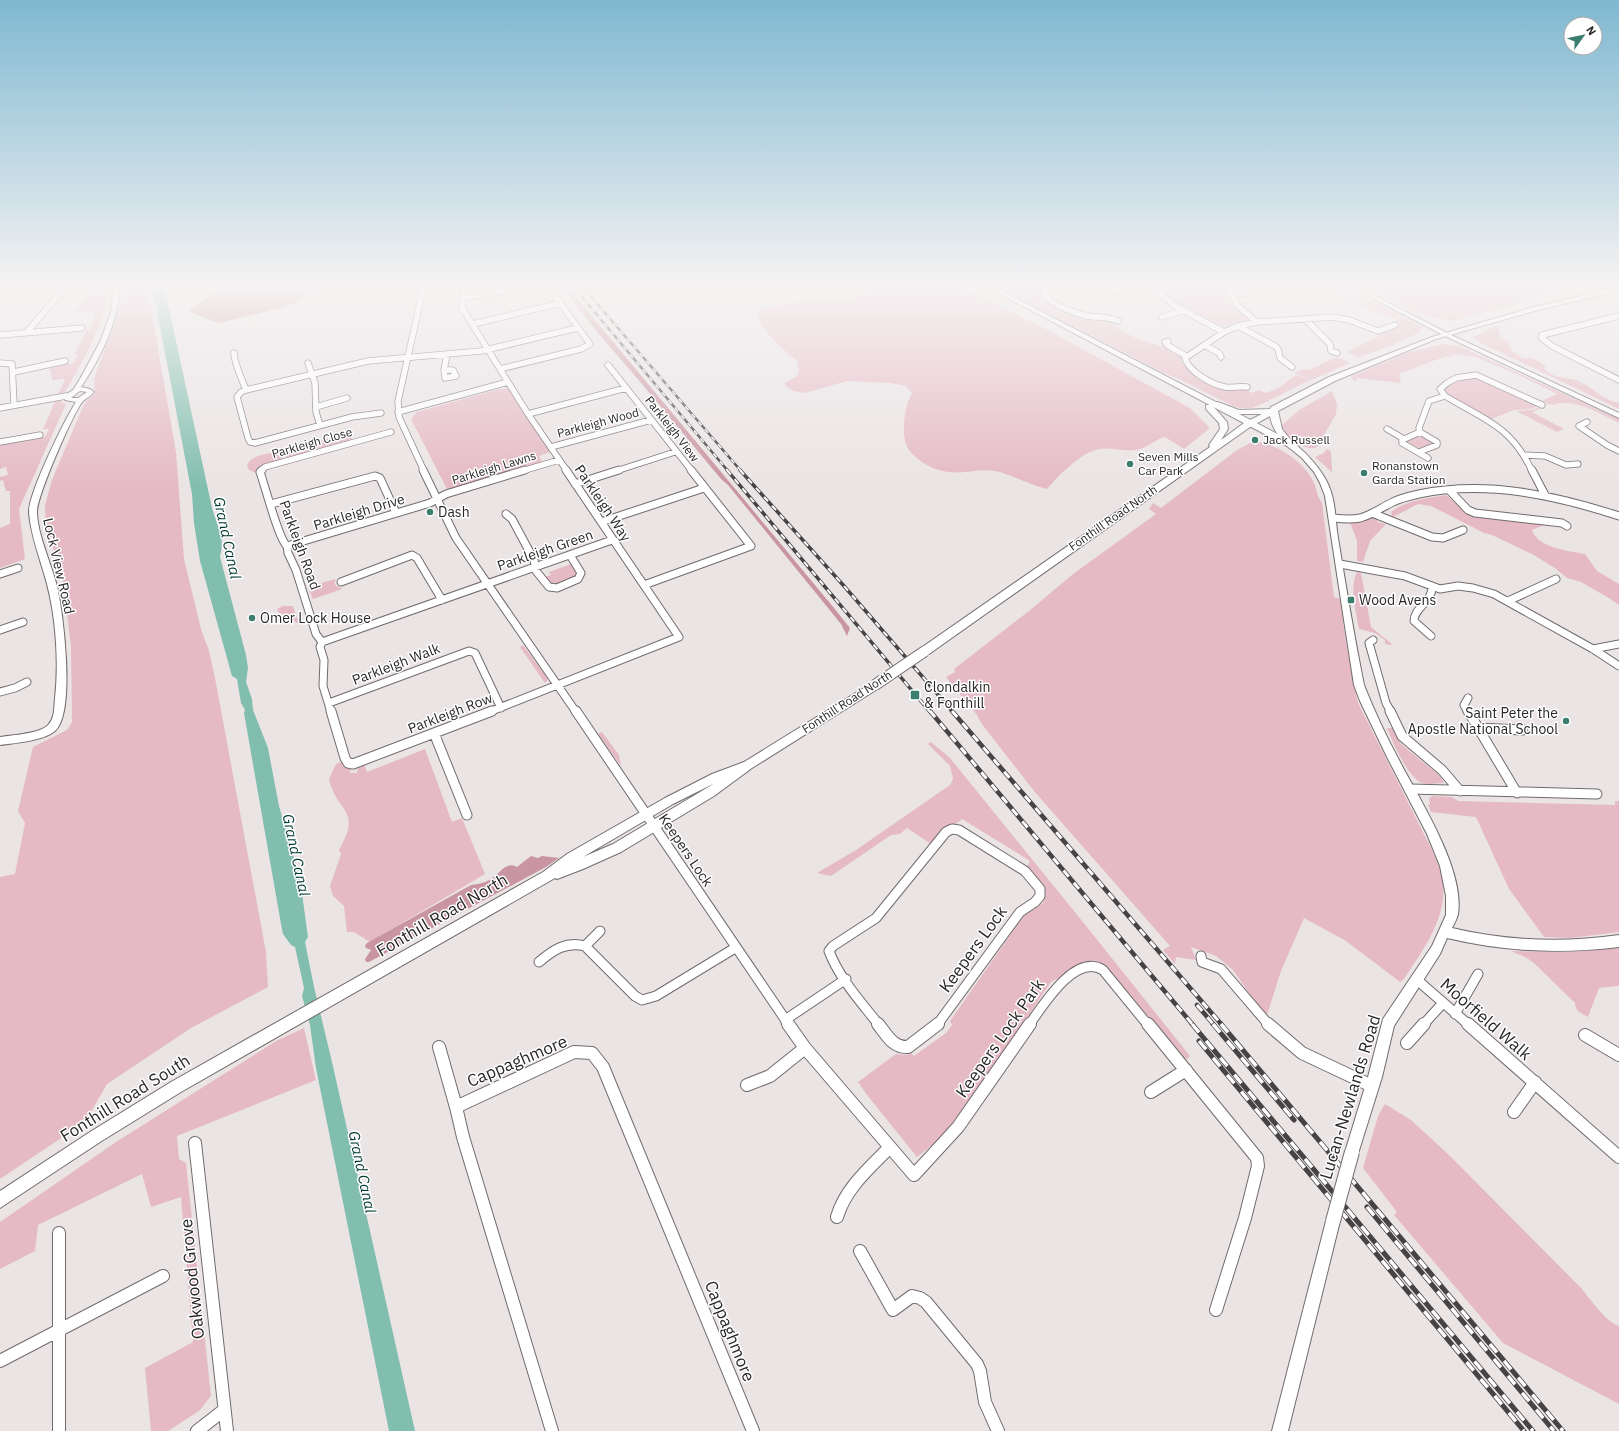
<svg xmlns="http://www.w3.org/2000/svg" width="1619" height="1431" font-family="'IBM Plex Sans',sans-serif">
  <style>
    .green { fill: #e5bac5 }
    .forest { fill: #ca95a3 }
    .water { fill: #82beae }
    .lines { fill: none; stroke-linecap: round; stroke-linejoin: round }
    .minor-far3-casing { stroke: #716b6c; stroke-width: 7 }
    .minor-far2-casing { stroke: #716b6c; stroke-width: 9 }
    .minor-far1-casing { stroke: #716b6c; stroke-width: 11 }
    .minor-casing { stroke: #716b6c; stroke-width: 14 }
    .tertiary-casing { stroke: #716b6c; stroke-width: 2 }
    .secondary-casing { stroke: #716b6c; stroke-width: 2 }
    .minor-far3 { stroke: #fff; stroke-width: 5.5 }
    .minor-far2 { stroke: #fff; stroke-width: 7 }
    .minor-far1 { stroke: #fff; stroke-width: 9 }
    .minor { stroke: #fff; stroke-width: 12 }
    .tertiary { fill: #fff; fill-rule: evenodd }
    .secondary { fill: #fff; fill-rule: evenodd }
    .rail-far3-casing { stroke: #454343; stroke-width: 2.5 }
    .rail-far2-casing { stroke: #454343; stroke-width: 3.5 }
    .rail-far1-casing { stroke: #454343; stroke-width: 4.5 }
    .rail-casing { stroke: #454343; stroke-width: 5 }
    .rail-far3 { stroke: #fff; stroke-width: 1.5; stroke-dasharray: 5; stroke-linecap: butt }
    .rail-far2 { stroke: #fff; stroke-width: 2; stroke-dasharray: 6; stroke-linecap: butt }
    .rail-far1 { stroke: #fff; stroke-width: 3; stroke-dasharray: 8; stroke-linecap: butt }
    .rail { stroke: #fff; stroke-width: 3.5; stroke-dasharray: 11; stroke-linecap: butt }
    .tertiary-bridge-casing { stroke: #716b6c; stroke-width: 16; stroke-linecap: butt }
    .secondary-bridge-casing { stroke: #716b6c; stroke-width: 12; stroke-linecap: butt }
    .tertiary-bridge { stroke: #fff; stroke-width: 14 }
    .secondary-bridge { stroke: #fff; stroke-width: 10 }
    .poi-dot { fill: #3b7d6e; stroke: #fff; stroke-width: 1.5 }
    .labels { text-anchor: middle; stroke-width: 3; stroke-linejoin: round; paint-order: stroke }
    .far-street-label { font-size: 12px; fill: #282626; stroke: #fff }
    .far-poi-label { font-size: 12px; fill: #282626; stroke: #fff; text-anchor: start }
    .street-label { font-size: 14px; fill: #282626; stroke: #fff }
    .poi-label { font-size: 14px; fill: #282626; stroke: #fff; text-anchor: start }
    .water-label { font-size: 15px; font-style: italic; fill: #013a30; stroke: #fff }
    .near-street-label { font-size: 17px; fill: #282626; stroke: #fff }
  </style>
  <rect width="100%" height="100%" fill="#ebe4e5"/>
  <!-- green -->
  <path class="green" d="M98,285H106L107,287C108,323 77,370 60,401L66,404L19,509L25,559L0,568V528L10,524V491H6L3,480L0,481V477L8,475L6,467L0,469V443L29,438L31,440L45,437L49,429H43L65,379L52,380L51,372L48,368L49,367L73,363L78,355H74L87,330H90L95,313H74L91,293L99,291Z
    M123,285H147L176,452L184,559L201,629L209,651L215,678L266,952L268,987L191,1028L107,1084L85,1122L0,1179V877L15,874L25,823L18,811L33,747L67,730L72,722L71,647L63,581L46,525L45,505L52,480L81,411L86,401L95,394L94,379L120,306Z
    M873,285H958L1044,328L1190,408L1210,428L1184,449L1165,437C1156,439 1149,446 1140,449C1126,453 1113,447 1100,449C1081,452 1059,475 1047,489C1029,485 1011,474 995,471C979,468 964,474 949,472C935,471 917,461 909,450C900,437 904,406 912,393L906,386L891,383L847,381L805,393L794,391L785,386V383L797,376L799,370L797,361C784,350 757,328 757,310C774,306 792,303 809,301C824,299 855,301 868,292C870,291 871,287 873,285Z
    M994,285H1023L1029,288L1034,287L1033,286L1041,289L1043,297L1048,301L1082,316L1111,319C1118,333 1138,338 1152,344H1155L1161,347L1164,346L1182,356L1181,361L1184,365L1216,386L1245,388L1252,393L1259,390L1266,393L1280,387L1296,375L1310,380L1270,400L1268,397L1269,401L1252,408H1240L1233,406L1181,380L1164,373Z
    M1154,285H1222L1232,305L1248,319L1224,327H1219L1175,304Z
    M1323,285H1340L1402,316L1394,319L1351,302Z
    M1359,285H1600L1561,292L1452,321L1417,313Z
    M1403,317L1420,326L1422,328L1421,332L1395,343L1375,334L1384,332L1400,325L1392,322Z
    M1498,325L1501,339L1507,341L1513,352L1523,358L1534,359L1546,366L1544,368C1551,378 1564,377 1575,380C1591,385 1602,400 1619,403V409L1473,339V337Z
    M1378,336L1396,344L1359,357L1347,352Z
    M1444,344L1459,346L1619,419V423C1601,414 1573,397 1553,405L1550,404L1532,412L1564,429L1557,432L1516,411L1532,410L1549,404L1542,401L1557,394L1521,376L1476,357L1456,354L1448,357L1446,356L1399,374L1401,383L1357,378L1356,382L1351,378L1352,376L1410,352Z
    M1337,357L1350,363L1311,380L1294,373L1303,369L1309,370Z
    M1475,377L1538,406L1531,409L1514,410L1489,420L1449,396L1445,390C1449,381 1466,378 1475,377Z
    M508,388L550,452L539,456L543,463L448,491L411,419L417,412L495,390Z
    M1332,391L1337,404L1336,414L1318,446C1308,455 1282,434 1282,425L1299,410Z
    M345,434L347,435L349,434L353,440L331,445L330,447L329,446L316,451L315,450L305,452L301,455L300,454L286,458L284,451L286,449Z
    M1422,435L1433,442L1432,445L1418,448L1407,442V441L1417,436Z
    M1254,441C1277,444 1304,461 1314,483C1317,490 1317,497 1322,503L1334,597L1340,599L1346,643L1358,703L1430,846C1435,858 1442,870 1443,883C1447,919 1422,951 1404,979L1400,982L1346,941L1304,918L1281,971L1266,1018L1233,970L1216,956L1191,947L1196,960L1176,957L1175,964L1163,950L1170,946L1034,791L981,723L977,715L946,677L955,672L954,669L1029,611L1073,574L1156,514L1149,509L1153,503L1161,508L1237,450Z
    M1326,449L1331,451L1332,472L1315,457L1324,453Z
    M279,451L284,460C275,463 261,462 256,473L249,470L247,466C249,455 269,454 279,451Z
    M1446,495L1464,511L1484,518L1544,525L1532,530C1538,548 1569,551 1585,554L1597,571L1619,584V605L1609,598L1581,582L1567,578L1555,568L1532,554L1492,535L1484,533L1431,506L1418,504L1393,517L1392,516L1391,512C1405,501 1428,498 1446,495Z
    M1369,519H1378L1377,522L1386,524L1370,541L1363,562L1357,561V541L1350,522Z
    M571,564L577,575V577L573,576L555,586L552,585L545,577L551,575L549,572Z
    M1357,572L1361,573L1371,627L1393,645L1385,644V640L1375,633L1359,629C1356,612 1349,588 1357,572Z
    M335,579L336,581L334,582L337,587L339,586L341,589L345,588L313,599L308,587Z
    M283,606H293L299,624L278,612L277,609Z
    M523,645L548,679L545,683L520,647Z
    M1387,728H1392L1401,744L1441,777L1444,783C1437,783 1428,785 1422,783C1408,778 1392,741 1387,728Z
    M602,732L619,755L621,766L598,734Z
    M931,742L950,758L1087,927L1190,1056L1185,1061L1107,967L1094,960L1051,982L951,1130L917,1157L867,1095L858,1082L896,1054L907,1055L911,1053L914,1056L946,1033L952,1025L950,1021L1025,914L1043,903L1046,895L1043,886L1027,867L1030,861L962,819L931,844L907,828L900,834L891,835L831,876L817,873L856,850L950,785L953,779L950,766L928,744Z
    M425,749L452,822L462,818L485,874L370,942L354,932H347L344,906L333,896L330,886L341,854L339,850C363,808 336,813 329,779L336,764L341,762L346,766L351,767L350,773H357L358,766L364,764L367,772Z
    M1432,796L1452,797L1458,801L1615,805V801H1619V932L1570,938L1544,937L1509,889L1476,817L1431,812L1428,805L1430,804L1429,799Z
    M1619,948V986L1599,988L1588,1017C1581,1013 1575,1011 1575,1003L1535,964L1527,958L1511,951L1567,952Z
    M304,1028L316,1080L177,1136L179,1159L186,1163L211,1396L199,1411L168,1431H151L145,1368L193,1342L181,1197L151,1207L142,1174L38,1225L35,1251L0,1269V1222L116,1142L278,1040Z
    M1385,1104L1411,1120L1449,1155L1581,1288C1591,1300 1605,1321 1619,1326V1404L1503,1343L1394,1215L1397,1212L1363,1168L1378,1116Z"/>
  <!-- forest -->
  <path class="forest" d="M228,285H334L326,286L325,289L318,292L315,290L305,293L298,302L281,308L218,323L190,312L189,310Z
    M560,285H566L834,608L850,628L847,636L841,624L728,485L721,479C684,435 648,390 610,347C592,327 577,305 560,285Z
    M531,856L538,858L542,856L559,858L546,867L369,962H366L365,959L371,950L366,948L365,946L367,943L471,885C478,884 486,883 492,878C500,873 506,861 517,867Z"/>
  <!-- water -->
  <path class="water" d="M152,285H164L212,508C218,529 225,535 220,557L246,655L248,668L246,682L252,699L253,710L268,748L279,806L300,879L308,937L305,942L314,987L332,1062L415,1431H389L316,1068L310,1025L302,996L304,988L295,947L291,945L283,934L281,924L244,713L245,710L241,703L237,679L232,676L200,561L194,523L192,494Z"/>
  <g class="lines">
    <defs>
      <path id="minor-far3" d="M465,285L462,308L528,414L567,471
        M1036,285L1046,288
        M1050,285L1046,288L1044,293C1052,305 1073,313 1087,316C1098,318 1108,316 1118,321
        M1150,285L1175,306L1224,332
        M1226,285L1238,306L1257,322
        M1025,286L1028,285
        M1230,292L1248,294
        M0,294L6,285
        M1108,294L1119,290L1152,288
        M463,297L489,294L530,285
        M1619,316L1542,335L1541,337L1552,346L1619,380
        M1162,317L1182,311
        M1305,319L1330,344L1331,351L1337,353
        M473,324L561,303
        M1238,326L1275,346L1278,349L1280,358L1292,367
        M27,332L67,285
        M0,335L82,328
        M1168,341L1165,342L1167,345L1186,356
        M1204,345L1219,353L1221,357
        M234,353C234,363 242,379 246,390
        M0,363L12,364L14,404
        M308,363L315,383L316,412L320,425
        M608,365L692,471
        M500,369L581,349L590,344L547,285
        M444,370H453L456,376L445,378L444,370L447,354
        M14,372L65,361
        M1247,387C1240,386 1232,388 1225,387C1211,384 1189,372 1185,358L1224,332L1238,326L1257,322L1332,317L1349,320L1378,331L1395,325
        M316,407L347,398
        M0,408L66,396
        M398,412L508,382
        M381,413L352,417L255,443L250,442L248,438L237,397L241,392L246,390L368,361L481,351L577,328
        M528,414L626,388
        M1587,422L1579,426L1607,445L1619,451
        M1387,429L1404,439
        M1420,432L1402,440V443L1428,458
        M1420,432L1419,428L1429,401L1445,396
        M0,442L40,435
        M551,447L651,420
        M1419,452L1437,445V442L1420,432
        M1524,455L1545,456L1566,465L1578,464
        M261,471L265,467L391,432
        M424,471L399,417L398,401L424,285
        M522,471L559,460
        M616,471L675,452
        M1532,471C1511,426 1485,420 1445,396L1440,389L1447,383L1456,378L1476,375L1542,405"/>
      <path id="minor-far2" d="M262,470L260,472C265,486 279,540 287,546L288,553L296,570L316,634L322,642
        M423,470L456,538L576,712
        M1532,470L1545,495
        M575,484L619,470
        M1449,490L1468,510L1475,513L1562,523L1567,526
        M271,504L375,476L380,478L396,513
        M1372,513L1432,537L1443,538L1463,530
        M506,514L512,519L534,560L536,571L549,587L557,588L578,579L581,573L570,555
        M1333,518C1342,519 1351,520 1360,518C1372,515 1382,507 1393,502C1401,498 1410,496 1419,494C1486,480 1555,495 1619,516
        M601,522L704,488
        M287,546L430,503L446,494L525,470
        M1340,564L1405,576L1440,589L1458,586L1473,588L1494,594L1593,649L1619,666
        M0,574L18,568
        M341,582L412,555L417,558L442,600
        M644,585L751,546L691,470
        M1508,601L1556,579
        M0,630L23,622
        M1431,636L1414,621C1414,607 1432,603 1432,587
        M1373,640L1369,643L1386,703L1391,712
        M322,642L320,647L324,660L323,686L331,712
        M322,642L612,540
        M1593,649L1619,644
        M0,692L15,688L27,682
        M1468,698L1464,705L1468,712
        M329,703L469,651L475,653L501,708
        M489,712L679,637L566,470"/>
      <path id="minor-far1" d="M331,711L345,758L348,763L353,764L492,711
        M576,711L789,1025
        M1390,711L1402,736L1442,770L1460,791
        M1468,711L1517,793
        M1477,728L1523,730
        M434,733L467,815
        M1410,789L1597,794
        M585,946L600,931
        M1201,956L1202,962L1221,969L1269,1025
        M539,962C553,950 566,941 585,946L635,996L642,1000L656,996L735,948
        M1416,979L1469,1025
        M1455,1014L1478,974
        M785,1020L846,979
        M879,1025C861,1002 839,978 829,951L833,946L876,918L946,832L952,829L959,830L1025,871L1040,889V896L1035,902L1020,912L937,1025
        M1029,1025C1042,1007 1075,952 1103,970L1148,1025
        M1423,1025L1442,1004"/>
      <path id="minor" d="M788,1024L805,1048L914,1175L958,1127L1030,1024
        M878,1024C887,1035 893,1048 908,1047L938,1024
        M1148,1024L1257,1158L1258,1166L1245,1218L1216,1310
        M1268,1024L1302,1053L1372,1086
        M1468,1024L1619,1157
        M1585,1035L1619,1055
        M1407,1043L1424,1024
        M439,1047L456,1107
        M747,1085L770,1076L805,1048
        M1151,1092L1186,1070
        M1514,1112L1535,1082
        M195,1143L227,1431
        M837,1217C845,1189 869,1168 889,1148
        M59,1233V1431
        M860,1251L893,1310L912,1296L920,1298L926,1302L977,1364L980,1371L985,1402L998,1431
        M0,1361L163,1276
        M197,1431L224,1410
        M552,1431L463,1137L456,1107L574,1052L592,1053L603,1067L753,1431"/>
      <path id="tertiary" d="M114,285H120C118,322 102,356 81,387L90,389L94,392C91,396 86,398 83,401C73,413 36,498 37,513C38,536 51,563 57,586C63,612 76,712 55,731C43,741 15,743 0,745V737C12,735 41,734 49,724C55,717 54,707 55,698C59,663 56,618 47,584C41,561 31,537 29,513C28,494 64,421 76,402L65,400V395L73,390L80,379L101,340L111,312ZM80,391L87,392L78,398H71Z
        M983,285H990L1293,442C1307,454 1320,467 1328,484C1336,501 1335,520 1338,538C1346,587 1354,636 1364,685C1374,710 1386,736 1399,760C1419,799 1465,869 1458,914C1457,919 1454,924 1452,928C1507,941 1563,943 1619,935V947C1561,954 1505,952 1447,938L1440,954L1394,1026L1382,1077L1357,1157L1352,1159L1347,1157L1345,1152L1368,1077L1383,1019L1432,946L1446,915V896L1440,866L1427,834L1387,757L1360,701L1354,685L1325,496L1320,483L1314,472L1302,458L1287,446Z
        M1347,285H1354L1449,334L1619,413V418L1445,336Z
        M1333,1214L1338,1216L1340,1221L1288,1431H1272L1326,1221L1328,1216Z"/>
      <path id="secondary" d="M1619,287V291L1538,310L1436,339L1335,381L1278,411L1282,429L1294,444L1293,446H1287C1279,436 1272,429 1270,416L1250,427L929,654H921L920,651L921,648L1210,447L1209,445L1220,429L1219,423L1206,409V405H1212L1227,422L1228,429L1221,440L1244,423L1262,414H1238L1212,406V402H1218L1239,410L1270,409L1271,407L1329,377L1432,337L1534,307Z
        M875,681L879,682L880,685L879,688L752,768L714,796L621,852L583,869L557,879L555,878L181,1092L100,1142L0,1208V1191L90,1132L171,1082L543,872L567,854L665,798L712,774L744,762ZM715,783L613,844L583,857L673,804Z"/>
    </defs>
    <!-- minor-far3 casing -->
    <use href="#minor-far3" class="minor-far3-casing"/>
    <!-- minor-far2 casing -->
    <use href="#minor-far2" class="minor-far2-casing"/>
    <!-- minor-far1 casing -->
    <use href="#minor-far1" class="minor-far1-casing"/>
    <!-- minor casing -->
    <use href="#minor" class="minor-casing"/>
    <!-- tertiary casing -->
    <use href="#tertiary" class="tertiary-casing"/>
    <!-- secondary casing -->
    <use href="#secondary" class="secondary-casing"/>
    <!-- minor-far3 -->
    <use href="#minor-far3" class="minor-far3"/>
    <!-- minor-far2 -->
    <use href="#minor-far2" class="minor-far2"/>
    <!-- minor-far1 -->
    <use href="#minor-far1" class="minor-far1"/>
    <!-- minor -->
    <use href="#minor" class="minor"/>
    <!-- tertiary -->
    <use href="#tertiary" class="tertiary"/>
    <!-- secondary -->
    <use href="#secondary" class="secondary"/>
    <defs>
      <path id="rail-far3" d="M572,285L728,471
        M581,285L741,471"/>
      <path id="rail-far2" d="M727,470L930,712
        M740,470L844,586L953,712"/>
      <path id="rail-far1" d="M930,711L1193,1025
        M952,711L1222,1025
        M1197,1005L1214,1025"/>
      <path id="rail" d="M1192,1024L1533,1431
        M1213,1024L1294,1120
        M1221,1024L1563,1431
        M1199,1041L1524,1431
        M1367,1207L1554,1431"/>
    </defs>
    <!-- rail-far3 casing -->
    <use href="#rail-far3" class="rail-far3-casing"/>
    <!-- rail-far2 casing -->
    <use href="#rail-far2" class="rail-far2-casing"/>
    <!-- rail-far1 casing -->
    <use href="#rail-far1" class="rail-far1-casing"/>
    <!-- rail casing -->
    <use href="#rail" class="rail-casing"/>
    <!-- rail-far3 -->
    <use href="#rail-far3" class="rail-far3"/>
    <!-- rail-far2 -->
    <use href="#rail-far2" class="rail-far2"/>
    <!-- rail-far1 -->
    <use href="#rail-far1" class="rail-far1"/>
    <!-- rail -->
    <use href="#rail" class="rail"/>
    <defs>
      <path id="tertiary-bridge" d="M1333,1221L1352,1152"/>
      <path id="secondary-bridge" d="M875,685L925,651"/>
    </defs>
    <!-- tertiary-bridge casing -->
    <use href="#tertiary-bridge" class="tertiary-bridge-casing"/>
    <!-- secondary-bridge casing -->
    <use href="#secondary-bridge" class="secondary-bridge-casing"/>
    <!-- tertiary-bridge -->
    <use href="#tertiary-bridge" class="tertiary-bridge"/>
    <!-- secondary-bridge -->
    <use href="#secondary-bridge" class="secondary-bridge"/>
  </g>
  <!-- sky -->
  <linearGradient id="sky" x2="0" y2="1"><stop stop-color="#7fb8d1"/><stop offset="0.59" stop-color="#f6f3f3"/><stop offset="1" stop-color="#f6f3f3" stop-opacity="0"/></linearGradient>
  <rect width="1619" height="485" fill="url(#sky)"/>
  <!-- markers -->
  <g class="poi-dot">
    <circle cx="1255" cy="440" r="4"/>
    <circle cx="1130" cy="464" r="4"/>
    <circle cx="1364" cy="473" r="4"/>
    <circle cx="430" cy="512" r="4"/>
    <rect x="1347" y="596" width="8" height="8" rx="2"/>
    <circle cx="252" cy="618" r="4"/>
    <rect x="910" y="690" width="10" height="10" rx="2"/>
    <circle cx="1566" cy="721" r="4"/>
  </g>
  <g class="labels">
    <!-- far-street labels -->
    <g class="far-street-label">
      <text transform="translate(598 423) rotate(-15)" y="4">Parkleigh Wood</text>
      <text transform="translate(672 429) rotate(52)" y="4">Parkleigh View</text>
      <text transform="translate(312 443) rotate(-16)" y="4">Parkleigh Close</text>
      <text transform="translate(494 468) rotate(-17)" y="4">Parkleigh Lawns</text>
      <text transform="translate(1113 518) rotate(-35)" y="4">Fonthill Road North</text>
      <text transform="translate(847 702) rotate(-33)" y="4">Fonthill Road North</text>
    </g>
    <!-- far-poi labels -->
    <g class="far-poi-label">
      <text x="1263" y="444">Jack Russell</text>
      <text x="1138" y="461">Seven Mills<tspan x="1138" dy="14">Car Park</tspan></text>
      <text x="1372" y="470">Ronanstown<tspan x="1372" dy="14">Garda Station</tspan></text>
    </g>
    <!-- street labels -->
    <g class="street-label">
      <text transform="translate(603 503) rotate(56)" y="5">Parkleigh Way</text>
      <text transform="translate(359 512) rotate(-17)" y="5">Parkleigh Drive</text>
      <text transform="translate(300 545) rotate(70)" y="5">Parkleigh Road</text>
      <text transform="translate(545 550) rotate(-19)" y="5">Parkleigh Green</text>
      <text transform="translate(59 566) rotate(77)" y="5">Lock View Road</text>
      <text transform="translate(396 664) rotate(-21)" y="5">Parkleigh Walk</text>
      <text transform="translate(450 713) rotate(-21)" y="5">Parkleigh Row</text>
      <text transform="translate(686 850) rotate(56)" y="5">Keepers Lock</text>
    </g>
    <!-- poi labels -->
    <g class="poi-label">
      <text x="438" y="517">Dash</text>
      <text x="1359" y="605">Wood Avens</text>
      <text x="260" y="623">Omer Lock House</text>
      <text x="924" y="692">Clondalkin<tspan x="924" dy="16">&amp; Fonthill</tspan></text>
      <text x="1558" y="718" text-anchor="end">Saint Peter the<tspan x="1558" dy="16">Apostle National School</tspan></text>
    </g>
    <!-- water labels -->
    <g class="water-label">
      <text transform="translate(227 538) rotate(78)" y="5">Grand Canal</text>
      <text transform="translate(296 855) rotate(78)" y="5">Grand Canal</text>
      <text transform="translate(362 1172) rotate(78)" y="5">Grand Canal</text>
    </g>
    <!-- near-street labels -->
    <g class="near-street-label">
      <text transform="translate(442 915) rotate(-30)" y="6">Fonthill Road North</text>
      <text transform="translate(973 949) rotate(-54)" y="6">Keepers Lock</text>
      <text transform="translate(1486 1019) rotate(41)" y="6">Moorfield Walk</text>
      <text transform="translate(1000 1038) rotate(-55)" y="6">Keepers Lock Park</text>
      <text transform="translate(517 1061) rotate(-23)" y="6">Cappaghmore</text>
      <text transform="translate(1350 1097) rotate(-73)" y="6">Lucan-Newlands Road</text>
      <text transform="translate(125 1098) rotate(-32)" y="6">Fonthill Road South</text>
      <text transform="translate(192 1279) rotate(-96)" y="6">Oakwood Grove</text>
      <text transform="translate(730 1331) rotate(68)" y="6">Cappaghmore</text>
    </g>
  </g>
  <!-- north arrow -->
  <g transform="translate(1583 36) rotate(57)"><circle r="19" fill="#ffffff" stroke="#a9a8a8"/>
  <path d="M0-3L7 15L0 10L-7 15Z" fill="#3b7d6e"/>
  <text y="-6" font-size="11" font-weight="bold" text-anchor="middle" fill="#282626">N</text>
  </g>
</svg>
